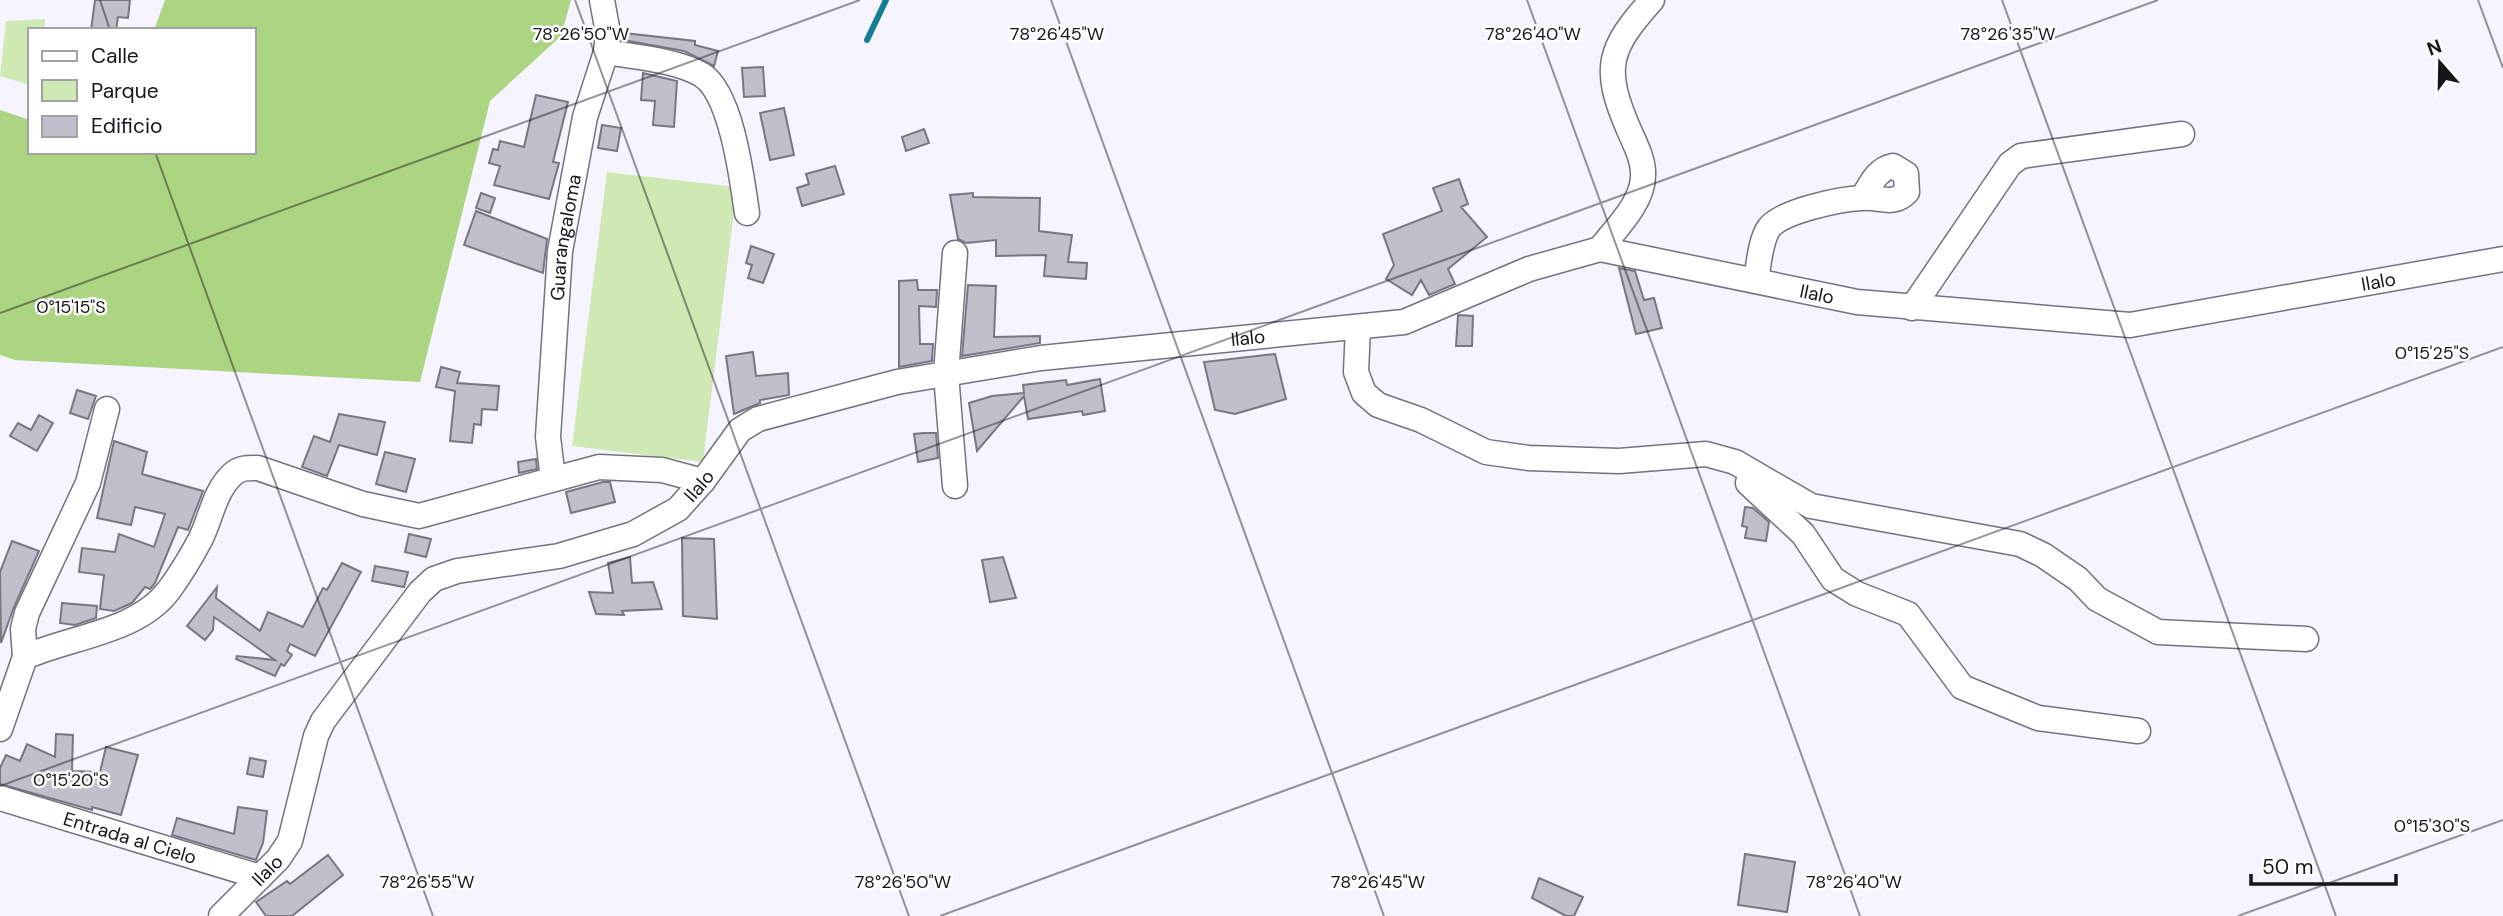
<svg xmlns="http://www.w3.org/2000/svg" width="2503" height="916" font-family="'DM Sans',sans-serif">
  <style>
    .green { fill: #cee9b4 }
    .forest { fill: #acd582 }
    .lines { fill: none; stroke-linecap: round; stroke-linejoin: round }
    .stream { stroke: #167e92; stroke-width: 6 }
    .building { fill: #c1bfcb; stroke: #787681; stroke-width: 2 }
    .minor-casing { stroke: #73727d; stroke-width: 27 }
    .minor { stroke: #fff; stroke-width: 24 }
    .ticks { fill: none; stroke: #161519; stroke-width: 2; stroke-opacity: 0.45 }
    .labels { text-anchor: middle; stroke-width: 5; stroke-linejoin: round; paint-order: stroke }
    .street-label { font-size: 19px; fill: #161519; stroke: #fff }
    .ticks-label { font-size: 18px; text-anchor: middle; fill: #161519; stroke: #fff; stroke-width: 5; stroke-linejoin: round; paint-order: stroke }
  </style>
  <rect width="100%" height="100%" fill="#f6f5ff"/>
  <!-- green -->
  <path class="green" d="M45,19L44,30H30V85L0,76L6,21Z
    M607,172L737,187L703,462L572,446Z"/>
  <!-- forest -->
  <path class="forest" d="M165,0H571L561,36L490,101L420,382L15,360L0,355V110L30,120V152H254V30H154Z"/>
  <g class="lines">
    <!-- stream -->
    <path class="stream" d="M867,40L886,0"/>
  </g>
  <!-- building -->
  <path class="building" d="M95,0H130L128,18L118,17L116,30H91Z
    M624,33L695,41V45L718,51L714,66L684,51L623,40Z
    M763,67L765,96L744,97L742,68Z
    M643,73L677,81L674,127L653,125L655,101L641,100Z
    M536,95L568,102L553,162L559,163L549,199L494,185L500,166L489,163L493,149L498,150L500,141L524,147Z
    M784,108L794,155L770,160L760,113Z
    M602,125L621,128L617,151L598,148Z
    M924,129L929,143L906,151L902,137Z
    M835,166L844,194L802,206L797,188L809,184L806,174Z
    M1459,179L1468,204L1461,207L1487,237L1448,269L1455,284L1429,295L1421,280L1412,295L1386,279L1394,265L1383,234L1442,211L1433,188Z
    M481,193L495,198L490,213L476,208Z
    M973,193V197L1040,198L1039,231L1072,235L1068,262L1087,263L1086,279L1044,276L1046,255L996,256V240L966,243L958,239L950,195Z
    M476,211L547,239L543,273L464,245Z
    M751,246L774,254L763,283L748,278L752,265L746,263Z
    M1619,268L1635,271L1644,300L1654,298L1662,328L1636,334Z
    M917,280L918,290H937L936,307L919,306L920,344H933L932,361L899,367V281Z
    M968,285L996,286L994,337L1040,336V343L962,356Z
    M1458,315L1473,316L1472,346H1456Z
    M753,352L756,376L788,373L789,395L760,400V403L734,414L726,356Z
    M1275,354L1286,399L1235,414L1215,410L1204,362Z
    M441,367L460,372L457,383L499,386L497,410L482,409L481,425L474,424L472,443L450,441L455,391L436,387Z
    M1100,379L1105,411L1083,415L1082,411L1028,419L1024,396L977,451L969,403L992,396L1024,393L1023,385L1066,380L1067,385Z
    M77,390L96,396L88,419L70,413Z
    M339,414L385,422L377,455L339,445L327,476L302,467L314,436L330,442Z
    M39,415L53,423L37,451L10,436L18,423L31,430Z
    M924,433H936L938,458L918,462L914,434Z
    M114,441L147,452L142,474L203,491L188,530L178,527L155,583L150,589L145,587L132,603L114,611L100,609L104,575L79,572L82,548L115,552L119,534L154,547L165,514L135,507L131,525L97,518Z
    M385,452L415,459L406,492L376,484Z
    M536,459L537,469L519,473L518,462Z
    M603,482H610L615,502L571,513L566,492Z
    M1745,507L1753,508L1769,522L1766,541L1745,538L1747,527L1742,526Z
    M409,534L431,539L426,557L405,552Z
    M682,538L714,539L717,619L683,616Z
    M12,541L39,551L14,607L1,643L0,572Z
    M630,557L632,583L653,582L662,609L622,611L624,615L596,614L589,592L613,593L608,563Z
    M1003,557L1016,598L990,602L982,560Z
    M342,563L361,572L315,656L290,644L287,651L292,655L284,666L281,664L275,676L236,659L237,656L275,660L214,617L213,630L205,640L187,626L217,587L216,598L260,631L268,612L303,627L323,588L327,590Z
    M375,566L408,572L404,587L372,581Z
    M62,603L97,606L96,618L75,625L60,623Z
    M56,734L73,735L72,771L100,772L106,747L138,755L121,815L92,807V810L0,784V768L6,755L20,761L27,744L55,757Z
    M250,758L266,761L263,777L247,774Z
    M238,807L267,811L263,843L256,860L172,835L177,818L234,834Z
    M1745,854L1795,862L1787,912L1738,905Z
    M328,855L343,875L292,916H266L256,902L287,881L290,884Z
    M1539,878L1583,897L1574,916H1566L1532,898Z"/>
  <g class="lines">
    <defs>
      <g id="minor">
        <path d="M606,52C634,57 677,60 702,75C732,94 742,180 747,213"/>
        <path d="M1600,249C1615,229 1643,203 1643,176C1644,160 1635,144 1629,130C1602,68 1608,49 1652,0"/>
        <path d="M1756,280C1759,264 1760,241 1769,228C1782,211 1840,199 1862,198C1880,196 1892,207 1907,192L1906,174L1893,166C1877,169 1871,184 1863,197"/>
        <path d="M1912,308L2010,164L2021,156L2182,134"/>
        <path d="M1358,327L1356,372L1364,393L1378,405L1421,420L1486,452L1528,458L1619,461L1706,454L1735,462L1811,506L2020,544L2043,555L2078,579L2097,599L2158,632L2306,639"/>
        <path id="s1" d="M553,479L548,437L560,251L585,117L606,52L608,33L602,0"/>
        <path d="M1748,483L1803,534L1833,579L1857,594L1908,614L1962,687L2038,718L2138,731"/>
        <path d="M955,486L946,374L955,253"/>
        <path d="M25,657L23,629L27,613L88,483L107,409"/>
        <path d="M0,729L25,657C70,637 138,632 169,590C180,575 191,557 200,540C211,519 214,491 233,474C241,467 249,468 258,468L363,504L419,516L599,467L662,470L703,481"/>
        <path id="s2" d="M0,798L260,877"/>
        <path id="s3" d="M221,916L278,859L290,841L316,736L323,721L420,592L434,579L457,571L559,556L633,534L678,509L703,481L740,430L758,419L897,382L1041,358L1404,322L1529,269L1600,249L1857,302L2130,325L2503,259"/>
      </g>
    </defs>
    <!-- minor casing -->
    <use href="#minor" class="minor-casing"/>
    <!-- minor -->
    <use href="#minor" class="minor"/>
  </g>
  <!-- ticks -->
  <path class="ticks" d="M100,0L110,30M575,0L909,916M1051,0L1384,916M1527,0L1860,916M2002,0L2336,916M2478,0L2503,68M155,152L433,916M0,313L860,0M0,786L2158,0M940,916L2503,347M2238,916L2503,820"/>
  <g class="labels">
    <!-- street labels -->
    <g class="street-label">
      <text dy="7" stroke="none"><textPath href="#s1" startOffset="243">Guarangaloma</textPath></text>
      <text dy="7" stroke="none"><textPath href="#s3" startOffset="2438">Ilalo</textPath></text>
      <text dy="7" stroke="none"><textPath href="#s3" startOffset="1871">Ilalo</textPath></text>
      <text dy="7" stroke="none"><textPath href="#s3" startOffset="1283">Ilalo</textPath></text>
      <text dy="7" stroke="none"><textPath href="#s3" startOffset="695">Ilalo</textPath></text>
      <text dy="7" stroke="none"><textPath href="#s2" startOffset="136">Entrada al Cielo</textPath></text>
      <text dy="7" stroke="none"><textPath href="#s3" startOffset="65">Ilalo</textPath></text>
    </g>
  </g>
  <g class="ticks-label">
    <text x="581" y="40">78°26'50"W</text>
    <text x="1057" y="40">78°26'45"W</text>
    <text x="1533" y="40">78°26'40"W</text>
    <text x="2008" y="40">78°26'35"W</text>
    <text x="71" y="313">0°15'15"S</text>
    <text x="2432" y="359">0°15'25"S</text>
    <text x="71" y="786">0°15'20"S</text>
    <text x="2432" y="832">0°15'30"S</text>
    <text x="427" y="888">78°26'55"W</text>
    <text x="903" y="888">78°26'50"W</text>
    <text x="1378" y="888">78°26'45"W</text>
    <text x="1854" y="888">78°26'40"W</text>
  </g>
  <!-- legend -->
  <rect x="28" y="28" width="228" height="126" fill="#ffffff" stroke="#a2a1a3" stroke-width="2"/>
  <rect x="42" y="51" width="35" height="10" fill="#ffffff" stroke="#a2a1a3" stroke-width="2"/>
  <text x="91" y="63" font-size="21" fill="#161519">Calle</text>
  <rect x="42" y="80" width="35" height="21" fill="#cee9b4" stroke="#a2a1a3" stroke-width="2"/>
  <text x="91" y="98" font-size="21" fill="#161519">Parque</text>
  <rect x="42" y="116" width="35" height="21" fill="#c1bfcb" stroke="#a2a1a3" stroke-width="2"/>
  <text x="91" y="133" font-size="21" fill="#161519">Edificio</text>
  <!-- north arrow -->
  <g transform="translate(2440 63) rotate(340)" stroke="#ffffff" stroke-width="5" paint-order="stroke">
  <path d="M0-5L12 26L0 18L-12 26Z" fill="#161519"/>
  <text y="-10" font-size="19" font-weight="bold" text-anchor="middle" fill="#161519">N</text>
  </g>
  <!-- scale -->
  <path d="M2251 874v10h145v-10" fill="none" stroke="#161519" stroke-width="3.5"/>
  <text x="2262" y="874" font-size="21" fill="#161519" stroke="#ffffff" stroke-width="5" paint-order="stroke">50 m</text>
</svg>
